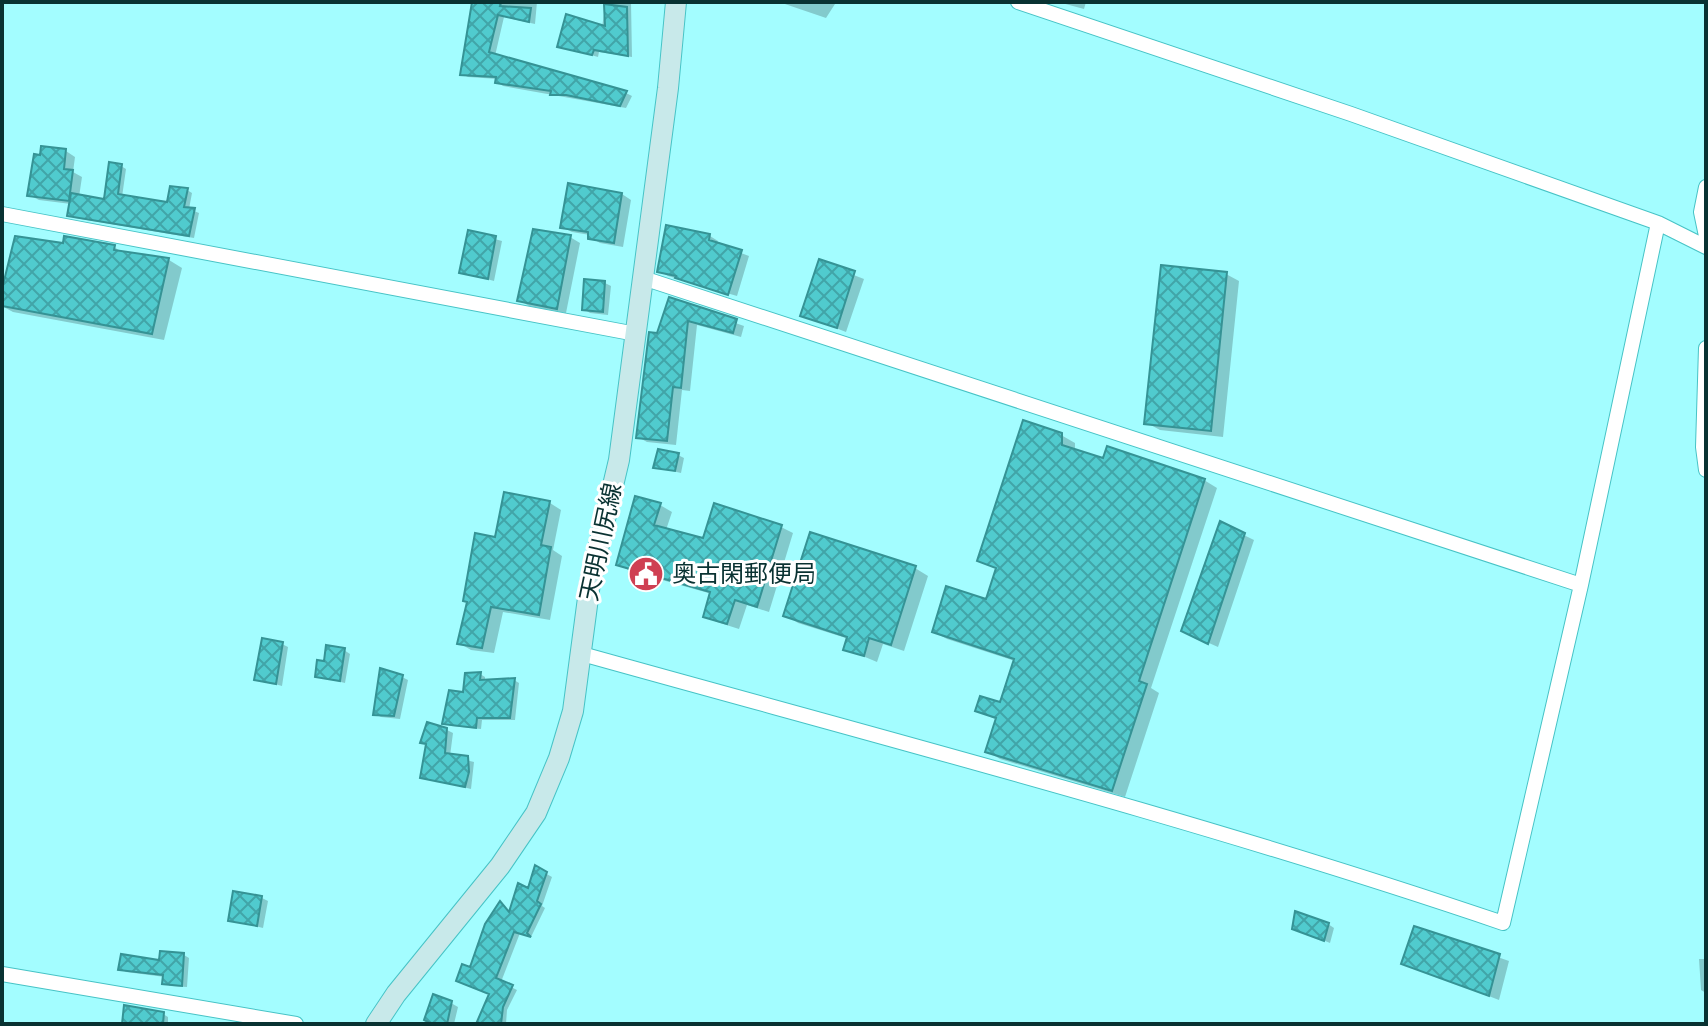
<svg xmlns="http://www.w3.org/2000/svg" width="1708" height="1026" font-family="'Noto Sans','Noto Sans JP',sans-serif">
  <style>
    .shadow { fill: #0003 }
    .building { fill: url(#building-cross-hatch); stroke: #359395; stroke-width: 2 }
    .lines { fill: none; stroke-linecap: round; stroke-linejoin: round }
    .street-casing { stroke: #47c3c6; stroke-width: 16 }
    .secondary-casing { stroke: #47c3c6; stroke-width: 22 }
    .street { stroke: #fff; stroke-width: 14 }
    .secondary { stroke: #c8e9ea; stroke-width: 20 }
    .labels { text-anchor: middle; stroke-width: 6; stroke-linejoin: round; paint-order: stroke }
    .street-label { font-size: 24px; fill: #093232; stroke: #fff }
    .poi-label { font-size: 24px; fill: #093232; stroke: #fff; text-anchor: start }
  </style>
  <defs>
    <pattern id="building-cross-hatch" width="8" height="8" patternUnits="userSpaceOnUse" patternTransform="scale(2)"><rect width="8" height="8" fill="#50cbce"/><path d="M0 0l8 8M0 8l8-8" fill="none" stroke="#41a5a8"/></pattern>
  </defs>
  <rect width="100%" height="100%" fill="#a3fdff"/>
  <!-- shadow -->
  <path class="shadow" d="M474,2H537L535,24L504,17L495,56L626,93L632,96L626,108L503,86L497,82L498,79L468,77L462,74Z
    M606,2H631L632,57L599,52L598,57L560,46L602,27Z
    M779,2H832L835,4L826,18Z
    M1058,2H1086L1084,9Z
    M66,151L75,157L73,172L82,177L79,197L105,201L121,166L126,169L122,197L168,204L187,190L192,193L189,209L199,213L194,238L75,218L70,215L71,204L39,200L29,195Z
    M622,194L631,200L623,247L600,243L590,237V235L572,232L562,227Z
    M469,232L502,241L494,281L461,272Z
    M710,236L718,241L717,244L749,256L737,296L668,276L659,271Z
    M570,237L580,243L566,313L529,306L519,300Z
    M65,245L114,247L125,254L169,260L182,268L164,340L13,312L2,306V297Z
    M820,262L864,279L846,332L802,315Z
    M1226,274L1239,281L1223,437L1160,430L1147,423Z
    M605,283L611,286L608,315L590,313L584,309Z
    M670,300L744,326L741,337L697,325L690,391L682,390L676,445L647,442L638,437L658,335Z
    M1061,435L1075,443V451L1104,461L1204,480L1217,488L1151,688L1159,693L1125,797L1000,759L987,751L997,720L977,710L1001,705L1015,661L947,639L934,632L987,602L998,570L979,560Z
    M678,455L684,458L681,473L655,467Z
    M505,494L550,503L561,510L553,550L562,556L550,620L503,612L494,653L471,650L459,643L469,602L496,539Z
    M660,505L672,512L666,530L704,541L781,527L793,533L769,612L747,605L739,629L717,622L705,616L712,594L630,571L618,564Z
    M1221,524L1254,540L1218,647L1193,636Z
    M915,568L928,576L904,651L883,644L877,662L846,649L849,639L798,623L786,615Z
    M282,644L288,647L282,686L257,679Z
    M344,650L350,654L345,683L317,676L325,663Z
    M480,674L485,677V682L514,680L519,683L515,720H482L481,729L450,726L445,723Z
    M402,677L408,680L400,719L381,717L375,714Z
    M447,730L453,733L450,756L474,762L471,789L423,777L428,745L422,742Z
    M536,868L552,877L542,906L545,908L531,937L520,933L501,982L517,990L507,1010L506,1024H479L491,994L471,970L500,904L511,913L529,890Z
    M262,898L268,901L263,928L230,920Z
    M1328,924L1334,928L1330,943L1301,931Z
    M1415,928L1509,961L1499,1000L1403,963Z
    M184,955L189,958L187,987L170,986L164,982L165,977L126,972L121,969L160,963Z
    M1699,959H1706V993L1701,990Z
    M451,1003L458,1007L454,1024H435Z
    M163,1014L168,1017V1024H125Z"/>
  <!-- building -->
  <path class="building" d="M472,2H493L501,3L500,6L531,8L529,22L498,15L489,52L627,91L620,106L566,95H550L551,91L495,83L496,77L460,75Z
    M604,4L627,7L628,56L594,50L592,55L557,47L566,14L605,26Z
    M41,146L66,149L64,169L73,170L69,201L27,196L34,154L40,155Z
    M109,162L122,164L118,194L167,202L170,186L188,188L184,207L195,208L189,236L67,216L71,193L104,199Z
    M568,183L622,193L614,243L588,239V232L560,228Z
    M666,225L710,234L709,240L742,250L728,295L675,278L676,276L657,272Z
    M533,229L571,235L557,309L517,301Z
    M468,230L496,236L488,279L459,273Z
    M15,236L63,243L64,236L115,245L114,250L169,258L152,334L2,306V289Z
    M819,259L855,271L837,328L800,316Z
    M1161,265L1227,272L1211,431L1144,424Z
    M584,279L605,281L603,312L582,310Z
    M669,297L737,319L733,333L688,321L681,388L673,387L667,441L636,438L649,332L657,333Z
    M1023,420L1062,433V445L1103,458L1107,446L1205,479L1139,681L1147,684L1112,791L985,752L996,718L975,711L980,696L1000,702L1014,659L932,632L946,586L986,599L996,568L977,561Z
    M658,449L679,453L675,471L653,468Z
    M504,492L550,501L541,545L551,547L539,615L491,607L482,648L457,644L467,602L463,601L475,533L495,537Z
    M635,496L661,503L654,525L703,538L714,503L782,525L757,607L735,600L727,624L703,617L710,592L616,565Z
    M1220,521L1245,533L1208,644L1181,631Z
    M810,532L916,566L891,645L869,638L864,656L843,650L847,637L783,616Z
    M262,638L283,642L276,684L254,680Z
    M326,645L345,648L340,681L315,677L317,660L324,661Z
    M380,668L403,675L394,716L373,715Z
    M481,672L480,680L515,678L510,718H477L476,728L442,724L449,690L463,692L465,673Z
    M427,722L447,728L445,753L468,756L469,772L465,787L420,778L426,744L420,743Z
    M535,865L547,872L537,901L541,904L527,933L531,937L514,932L496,978L513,985L503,1007L501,1024H476L489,994L456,981L462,964L470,967L485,924L500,901L509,912L518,883L528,888Z
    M233,891L262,896L257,926L228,921Z
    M1295,911L1329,923L1324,941L1292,929Z
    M1414,926L1500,954L1489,996L1401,964Z
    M160,951L184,953L182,986L162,984L163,975L118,970L121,954L159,960Z
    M433,994L452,1001L447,1024H432L424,1020Z
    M124,1005L164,1012L163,1024H122Z"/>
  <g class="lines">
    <defs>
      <path id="street" d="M1018,2L1351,114L1658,223L1706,247
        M1706,187L1701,212L1706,236
        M2,214L636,334
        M643,278L1581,585
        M1706,348L1703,447L1706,470
        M582,654C890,740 1200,820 1503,923L1581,585L1658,223
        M2,974L296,1024"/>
      <path id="secondary" d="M376,1024L396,994L500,866L536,813L559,758L573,711L590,583L619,460L668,88L676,2"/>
    </defs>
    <!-- street casing -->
    <use href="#street" class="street-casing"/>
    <!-- secondary casing -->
    <use href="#secondary" class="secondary-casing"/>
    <!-- street -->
    <use href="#street" class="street"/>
    <!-- secondary -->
    <use href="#secondary" class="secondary"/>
  </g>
  <!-- icons -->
  <defs>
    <symbol id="civic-disc" viewBox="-11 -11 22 22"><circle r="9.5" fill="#cf3f52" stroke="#fff"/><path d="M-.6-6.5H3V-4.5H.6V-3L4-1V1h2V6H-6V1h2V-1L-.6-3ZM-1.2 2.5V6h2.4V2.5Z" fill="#fff"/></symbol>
  </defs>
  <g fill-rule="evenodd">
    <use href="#civic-disc" x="626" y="554" width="40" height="40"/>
  </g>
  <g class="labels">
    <!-- street labels -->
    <g class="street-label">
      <text transform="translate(601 542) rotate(-78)" y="8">天明川尻線</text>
    </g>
    <!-- poi labels -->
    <g class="poi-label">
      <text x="672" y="582">奥古閑郵便局</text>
    </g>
  </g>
  <!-- border -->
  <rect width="1708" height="1026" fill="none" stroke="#093232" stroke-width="8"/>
</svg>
